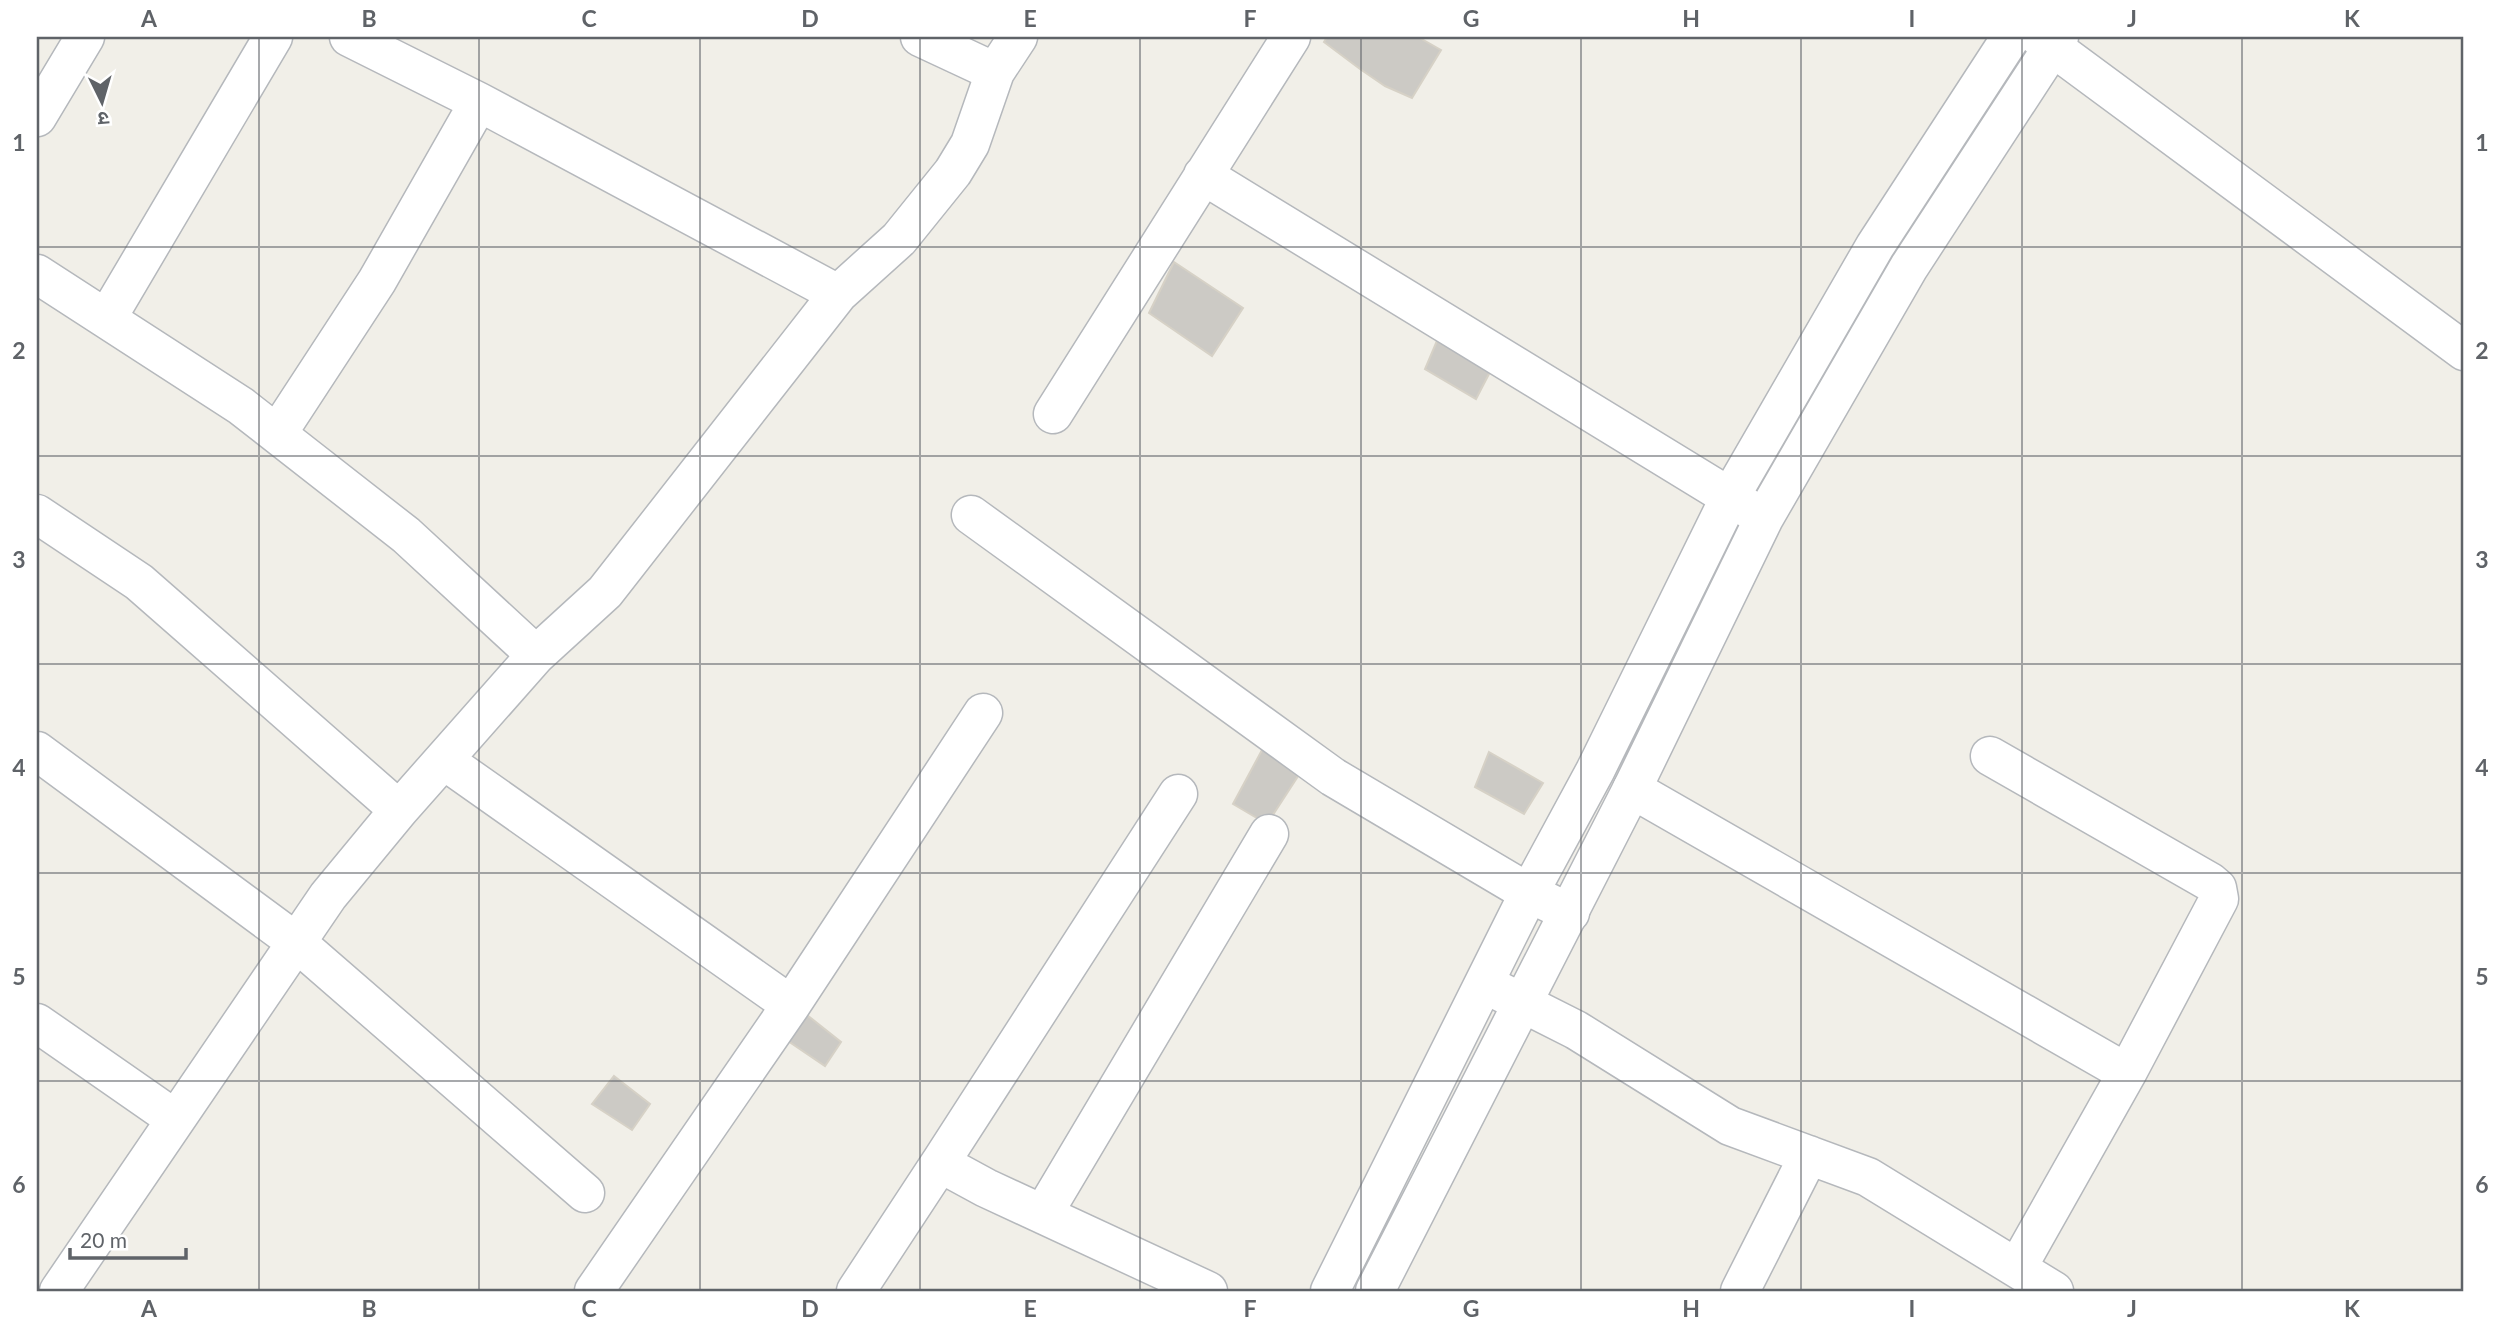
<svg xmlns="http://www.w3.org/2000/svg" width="2501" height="1328" font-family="Lato,'Noto Sans Devanagari',sans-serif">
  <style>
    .building { fill: #cccac5; stroke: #d6d1c6; stroke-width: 2 }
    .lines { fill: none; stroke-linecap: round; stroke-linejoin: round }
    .minor-casing { stroke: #b5b8bc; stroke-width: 41 }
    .tertiary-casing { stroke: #b5b8bc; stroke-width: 41 }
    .minor { stroke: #fff; stroke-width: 38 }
    .tertiary { stroke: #fff; stroke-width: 38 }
    .grid { fill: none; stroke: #5f6368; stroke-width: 2; stroke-opacity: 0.55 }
    .neatline { fill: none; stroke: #5f6368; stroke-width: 2.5 }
    .grid-label { font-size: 23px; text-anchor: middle; font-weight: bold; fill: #5f6368 }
  </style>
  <rect width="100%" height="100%" fill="#f1efe8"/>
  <!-- building -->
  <path class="building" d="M1327,37H1418L1441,50L1412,98L1385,86L1360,69L1324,42Z
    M1174,262L1243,308L1212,356L1149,313Z
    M1439,336L1491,370L1476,399L1425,369Z
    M1269,737L1304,767L1267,824L1233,804Z
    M1489,752L1543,783L1524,814L1475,787Z
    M807,1015L841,1042L825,1066L788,1041Z
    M614,1076L650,1104L632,1130L592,1104Z"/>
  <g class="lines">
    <defs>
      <path id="minor" d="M349,37L479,102L838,294
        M920,37L995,72
        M2039,37L2464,351
        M37,117L85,37
        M1203,175L1759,515
        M37,274L241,406L406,535L536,655
        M107,318L273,37
        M1053,414L1291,37
        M277,434L377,281L479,102
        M37,514L139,582L399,810
        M971,515L1333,777L1529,893L1570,913
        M37,751L296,942L585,1193
        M1990,756L2210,882L2217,888L2219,899L2127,1073L2017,1268
        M445,761L791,1005
        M1632,789L2127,1073
        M1485,984L1576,1030L1730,1126L1868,1177L2054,1291
        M37,1023L175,1119
        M940,1163L1178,794
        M1043,1214L1269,834
        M59,1291L328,896L399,810L536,655L605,592L838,294L899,239L953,172L970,144L995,72L1018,37
        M594,1291L791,1005L983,713
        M856,1291L940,1163L986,1188L1208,1291
        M1740,1291L1809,1155"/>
      <path id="tertiary" d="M1330,1291L1529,893L1595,771L1730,497L1875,246L2011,37
        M1375,1291L1632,789L1764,518L1909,267L2059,37"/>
    </defs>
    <!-- minor casing -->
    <use href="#minor" class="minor-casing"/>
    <!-- tertiary casing -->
    <use href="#tertiary" class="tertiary-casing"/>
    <!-- minor -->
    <use href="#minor" class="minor"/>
    <!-- tertiary -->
    <use href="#tertiary" class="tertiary"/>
  </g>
  <!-- grid -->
  <path class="grid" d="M259,37V1291M479,37V1291M700,37V1291M920,37V1291M1140,37V1291M1361,37V1291M1581,37V1291M1801,37V1291M2022,37V1291M2242,37V1291M37,247H2464M37,456H2464M37,664H2464M37,873H2464M37,1081H2464"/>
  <!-- border -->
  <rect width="2501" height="1328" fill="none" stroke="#ffffff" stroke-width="77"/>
  <!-- north arrow -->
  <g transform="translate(102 102) rotate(175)" stroke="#ffffff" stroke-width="5" paint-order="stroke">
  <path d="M0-5L12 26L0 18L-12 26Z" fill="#5f6368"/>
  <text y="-10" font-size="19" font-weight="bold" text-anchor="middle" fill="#5f6368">उ</text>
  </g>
  <!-- scale -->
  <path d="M70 1248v10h116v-10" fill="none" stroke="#5f6368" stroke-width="3.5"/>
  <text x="80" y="1248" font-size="21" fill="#5f6368" stroke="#ffffff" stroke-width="5" paint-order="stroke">20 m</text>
  <rect x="38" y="38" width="2424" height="1252" class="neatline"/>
  <g class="grid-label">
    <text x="149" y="27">A</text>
    <text x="369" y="27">B</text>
    <text x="589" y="27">C</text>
    <text x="810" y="27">D</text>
    <text x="1030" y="27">E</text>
    <text x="1250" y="27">F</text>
    <text x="1471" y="27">G</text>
    <text x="1691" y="27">H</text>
    <text x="1912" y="27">I</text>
    <text x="2132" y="27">J</text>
    <text x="2352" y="27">K</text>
    <text x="19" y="151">1</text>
    <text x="2482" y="151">1</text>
    <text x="19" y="359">2</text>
    <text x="2482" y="359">2</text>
    <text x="19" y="568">3</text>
    <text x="2482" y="568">3</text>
    <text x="19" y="776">4</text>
    <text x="2482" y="776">4</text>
    <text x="19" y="985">5</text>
    <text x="2482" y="985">5</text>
    <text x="19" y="1193">6</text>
    <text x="2482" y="1193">6</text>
    <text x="149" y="1317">A</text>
    <text x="369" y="1317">B</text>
    <text x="589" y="1317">C</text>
    <text x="810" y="1317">D</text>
    <text x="1030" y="1317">E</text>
    <text x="1250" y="1317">F</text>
    <text x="1471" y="1317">G</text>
    <text x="1691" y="1317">H</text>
    <text x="1912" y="1317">I</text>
    <text x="2132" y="1317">J</text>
    <text x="2352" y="1317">K</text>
  </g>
</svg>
